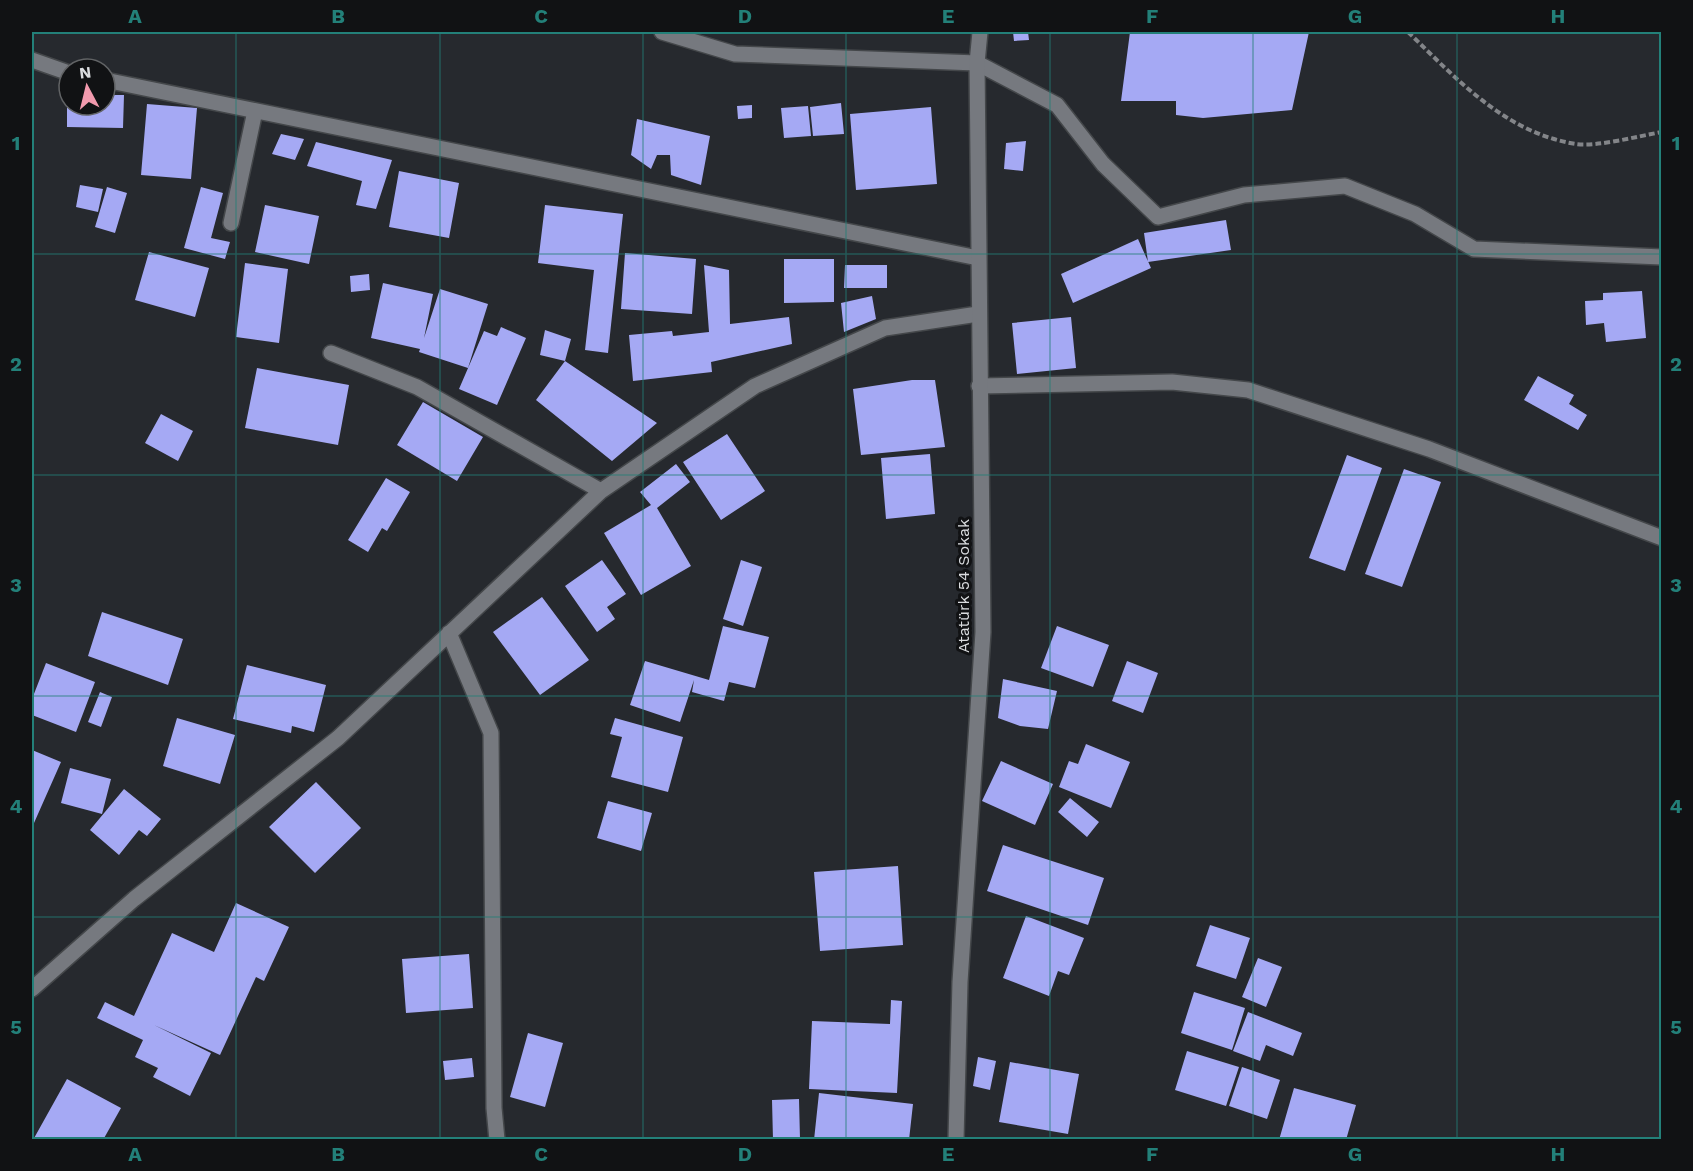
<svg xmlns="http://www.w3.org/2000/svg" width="1693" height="1171" font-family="'Work Sans',sans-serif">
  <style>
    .building { fill: #a5a9f4 }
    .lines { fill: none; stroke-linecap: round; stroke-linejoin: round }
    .minor-casing { stroke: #44474a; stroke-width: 18 }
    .tertiary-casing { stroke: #44474a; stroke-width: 18 }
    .path { stroke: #838589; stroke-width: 4; stroke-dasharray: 6 3; stroke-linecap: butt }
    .minor { stroke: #76797f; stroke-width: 15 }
    .tertiary { stroke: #76797f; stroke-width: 15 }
    .grid { fill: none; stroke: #238079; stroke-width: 1.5; stroke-opacity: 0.55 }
    .labels { text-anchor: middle; stroke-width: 6; stroke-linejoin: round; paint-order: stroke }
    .street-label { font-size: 16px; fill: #dadcdf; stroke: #111214 }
    .neatline { fill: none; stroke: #238079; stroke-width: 2 }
    .grid-label { font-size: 20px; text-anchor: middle; font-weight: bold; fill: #238079 }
  </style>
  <rect width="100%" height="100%" fill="#26292e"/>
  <!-- building -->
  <path class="building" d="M1013,32H1028L1029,40L1014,41Z
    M1130,32H1309L1292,110L1203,118L1176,115V101H1121Z
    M105,95H124L123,128L67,127V105H105Z
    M841,103L844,134L813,136L810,107Z
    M147,104L197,108L191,179L141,175Z
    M752,105V118L738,119L737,106Z
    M808,106L811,136L784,138L781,108Z
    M931,107L937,184L856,190L850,114Z
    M637,119L710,136L701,185L671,175L670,155H657L651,169L631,155Z
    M281,134L304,139L295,160L272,154Z
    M1026,141L1023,171L1004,169L1006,143Z
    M316,142L392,160L376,209L356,205L362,181L307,166Z
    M399,171L459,183L449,238L389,227Z
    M80,185L103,189L98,212L76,207Z
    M107,187L127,193L115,233L95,227Z
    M201,187L223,193L211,238L230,242L225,259L184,248Z
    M265,205L319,216L309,264L255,252Z
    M545,205L623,214L608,353L585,350L594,270L538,263Z
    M1226,220L1231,250L1148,262L1144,233Z
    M1138,239L1151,268L1073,303L1061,274Z
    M149,252L209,268L195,317L135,300Z
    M625,253L696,259L692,314L621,309Z
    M784,259H834V302L784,303Z
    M245,263L288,269L279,343L236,337Z
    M704,265L729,270L730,324L789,317L792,344L711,362L712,372L633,381L629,335L672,331L673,336L709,332Z
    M845,265H887V288H844Z
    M369,274L370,290L351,292L350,276Z
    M383,283L433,294L424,338L440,289L488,304L468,368L419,352L420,349L371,338Z
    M1642,291L1646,338L1606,342L1604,323L1586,325L1585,301L1603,300V293Z
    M872,296L876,319L844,332L841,303Z
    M1071,317L1076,368L1017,374L1012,323Z
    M501,327L526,338L497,405L459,389L484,331L497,336Z
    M545,330L571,339L565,361L540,355Z
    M565,361L657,423L612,461L536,400Z
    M257,368L349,385L338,445L245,428Z
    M1538,376L1574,395L1569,404L1587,415L1578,430L1524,400Z
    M912,380H935L945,447L861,455L853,389Z
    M423,402L483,437L457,481L397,445Z
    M161,414L193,431L178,461L145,443Z
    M727,434L765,491L721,520L683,462Z
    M930,454L935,514L886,519L881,458Z
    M1347,455L1382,468L1345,571L1309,558Z
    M676,464L690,482L657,508L691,566L641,595L604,533L651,505L640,492Z
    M1404,469L1441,482L1402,587L1365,574Z
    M386,478L410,492L387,531L382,528L368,552L348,540Z
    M602,560L626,594L607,607L615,619L597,632L565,586Z
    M741,560L762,567L743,626L723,619Z
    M542,597L589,660L540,695L493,632Z
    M102,612L183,639L168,685L88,656Z
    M723,626L769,637L755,688L729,682L724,701L692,692L694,680L680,722L630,705L645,661L709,680Z
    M1057,626L1109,645L1093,687L1041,668Z
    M1127,661L1158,673L1143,713L1112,701Z
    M46,663L95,682L76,732L32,715V699Z
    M247,665L326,685L314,732L292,726L291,733L233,719Z
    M1003,679L1057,691L1048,729L1020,726L998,718Z
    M100,692L112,697L101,727L88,722Z
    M177,718L235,735L220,784L163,766Z
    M615,718L683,737L668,792L611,777L622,737L610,734Z
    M1086,744L1130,762L1111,808L1059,787L1069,761L1078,764Z
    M32,750L61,762L34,823L32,822Z
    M1001,761L1053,784L1035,825L982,801Z
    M70,768L111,779L102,814L61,803Z
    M316,782L361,828L315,873L269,827Z
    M124,789L161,819L147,836L139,830L119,855L90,830Z
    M1070,798L1099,822L1087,837L1058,812Z
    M608,801L652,813L641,851L597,838Z
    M1003,845L1104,878L1088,925L987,891Z
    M898,866L903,945L820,951L814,872Z
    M236,903L289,927L264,981L256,977L220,1055L154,1025L211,1053L190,1096L153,1077L158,1068L135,1057L143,1040L97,1018L105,1002L134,1016L172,933L214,952Z
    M1026,916L1084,938L1069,975L1058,971L1049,996L1003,978Z
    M1210,925L1250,938L1236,979L1196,966Z
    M469,954L473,1008L406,1013L402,959Z
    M1258,958L1282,967L1266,1007L1242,997Z
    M1194,992L1245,1008L1232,1050L1181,1033Z
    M891,1000L902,1001L897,1093L809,1089L812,1021L890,1024Z
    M1248,1012L1302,1033L1293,1056L1266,1045L1260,1061L1233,1051Z
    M528,1033L563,1043L545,1107L510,1097Z
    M1187,1051L1239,1067L1226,1106L1175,1090Z
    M978,1057L996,1061L990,1090L973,1086Z
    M472,1058L474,1077L445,1080L443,1061Z
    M1010,1062L1079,1074L1068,1134L999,1122Z
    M1242,1067L1280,1080L1267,1119L1229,1106Z
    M67,1079L121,1108L103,1140H33Z
    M1294,1088L1356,1105L1346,1140H1279Z
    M819,1093L913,1104L909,1140H814Z
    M799,1099L800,1139L773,1140L772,1100Z"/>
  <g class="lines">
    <defs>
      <path id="minor" d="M662,32L735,54L977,63L1057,105L1103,164L1158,217L1244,195L1345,186L1415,214L1474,249L1662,257
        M32,60L69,73
        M105,80L978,258
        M231,223L255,111
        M331,353L417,387L601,491
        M979,386L1172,382L1248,390L1429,449L1662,538
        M449,633L491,733L494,1108L497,1140
        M32,989L134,899L338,738L601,491L755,386L885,328L978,314"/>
      <path id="tertiary" d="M956,1140L960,982L983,632L977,63L980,32"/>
    </defs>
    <!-- minor casing -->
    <use href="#minor" class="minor-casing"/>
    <!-- tertiary casing -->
    <use href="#tertiary" class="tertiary-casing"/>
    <!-- path -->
    <path class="path" d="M1408,32C1457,79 1505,133 1576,144C1597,147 1639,136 1662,132"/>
    <!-- minor -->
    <use href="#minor" class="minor"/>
    <!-- tertiary -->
    <use href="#tertiary" class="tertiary"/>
  </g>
  <!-- grid -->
  <path class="grid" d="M236,32V1140M440,32V1140M643,32V1140M846,32V1140M1050,32V1140M1253,32V1140M1457,32V1140M32,254H1662M32,475H1662M32,696H1662M32,917H1662"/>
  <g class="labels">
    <!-- street labels -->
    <g class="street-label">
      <text transform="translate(963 586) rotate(-90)" y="6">Atatürk 54 Sokak</text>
    </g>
  </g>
  <!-- border -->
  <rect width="1693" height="1171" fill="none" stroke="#111214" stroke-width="66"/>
  <!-- north arrow -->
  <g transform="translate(87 87) rotate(353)"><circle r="28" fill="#111214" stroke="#616365" stroke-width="1.5"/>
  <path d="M0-4.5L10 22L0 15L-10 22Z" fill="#f29aae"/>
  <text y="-9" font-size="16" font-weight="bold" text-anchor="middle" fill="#dadcdf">N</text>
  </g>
  <rect x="33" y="33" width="1627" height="1105" class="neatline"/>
  <g class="grid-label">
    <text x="135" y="23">A</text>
    <text x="338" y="23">B</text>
    <text x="541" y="23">C</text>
    <text x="745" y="23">D</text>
    <text x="948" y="23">E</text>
    <text x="1152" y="23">F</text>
    <text x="1355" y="23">G</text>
    <text x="1558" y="23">H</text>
    <text x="16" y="150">1</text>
    <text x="1676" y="150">1</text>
    <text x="16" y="371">2</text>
    <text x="1676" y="371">2</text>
    <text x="16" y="592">3</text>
    <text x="1676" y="592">3</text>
    <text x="16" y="813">4</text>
    <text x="1676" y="813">4</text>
    <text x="16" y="1034">5</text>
    <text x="1676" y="1034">5</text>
    <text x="135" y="1161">A</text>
    <text x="338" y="1161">B</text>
    <text x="541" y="1161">C</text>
    <text x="745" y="1161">D</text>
    <text x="948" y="1161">E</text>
    <text x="1152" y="1161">F</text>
    <text x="1355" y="1161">G</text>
    <text x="1558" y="1161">H</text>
  </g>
</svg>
